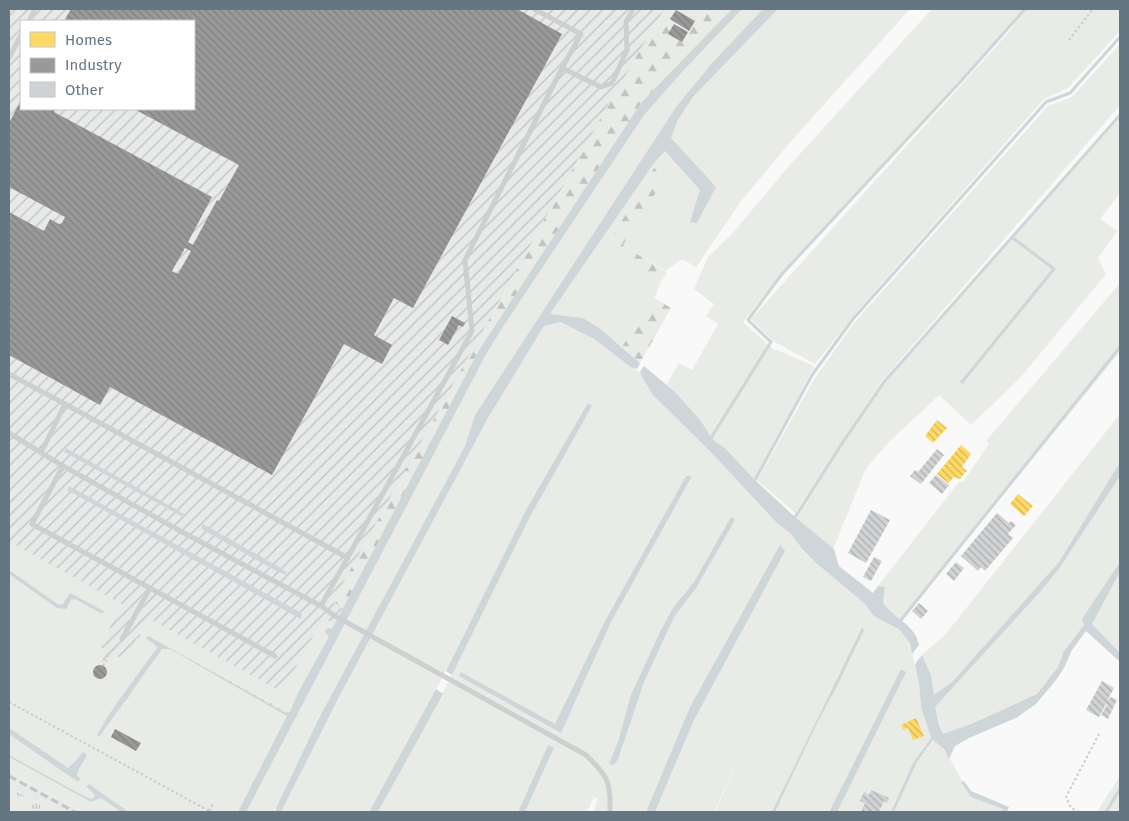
<svg xmlns="http://www.w3.org/2000/svg" width="1129" height="821" font-family="'Fira Sans',sans-serif">
  <style>
    .built { fill: #e8e9e9 }
    .industrial { fill: url(#industrial-furrows); fill-rule: evenodd }
    .grass { fill: #e8ebe6; fill-rule: evenodd }
    .forest { fill: url(#forest-firs) }
    .park { fill: url(#park-tufts) }
    .water { fill: #ced6d9 }
    .homes { fill: url(#homes-back-hatch) }
    .industry { fill: url(#industry-back-hatch); fill-rule: evenodd }
    .lines { fill: none; stroke-linecap: round; stroke-linejoin: round }
    .stream { stroke: #ced6d9; stroke-width: 3 }
    .building { fill: url(#building-back-hatch) }
    .path { stroke: #cbcccd; stroke-width: 2; stroke-dasharray: 2.5 2.5; stroke-linecap: butt }
    .lane { stroke: #cecfd0; stroke-width: 5 }
    .rail { stroke: #c3c5c6; stroke-width: 3; stroke-dasharray: 8 4; stroke-linecap: butt }
  </style>
  <defs>
    <pattern id="industrial-furrows" width="10" height="10" patternUnits="userSpaceOnUse" patternTransform="scale(1.25)"><rect width="10" height="10" fill="#e8e9e9"/><path d="M-1 1l2-2M0 10L10 0M9 11l2-2" fill="none" stroke="#c0c1c2"/></pattern>
    <pattern id="forest-firs" width="22" height="20" patternUnits="userSpaceOnUse" patternTransform="scale(1.25)"><rect width="22" height="20" fill="#e8ebe6"/><path d="M5 1l3.5 6h-7zM16 11l3.5 6h-7z" fill="#c0c3c0"/></pattern>
    <pattern id="park-tufts" width="24" height="20" patternUnits="userSpaceOnUse" patternTransform="scale(1.25)"><rect width="24" height="20" fill="#e8ebe6"/><path d="M3 7l-1-3M5 7V3M7 7l1-3M15 17l-1-3M17 17v-4M19 17l1-3" fill="none" stroke="#c0c3c0"/></pattern>
    <pattern id="homes-back-hatch" width="6" height="6" patternUnits="userSpaceOnUse" patternTransform="scale(1.25)"><rect width="6" height="6" fill="#ffd966"/><path d="M-1 5l2 2M0 0l6 6M5-1l2 2" fill="none" stroke="#d2b559"/></pattern>
    <pattern id="industry-back-hatch" width="6" height="6" patternUnits="userSpaceOnUse" patternTransform="scale(1.25)"><rect width="6" height="6" fill="#999"/><path d="M-1 5l2 2M0 0l6 6M5-1l2 2" fill="none" stroke="#808182"/></pattern>
    <pattern id="building-back-hatch" width="6" height="6" patternUnits="userSpaceOnUse" patternTransform="scale(1.25)"><rect width="6" height="6" fill="#d0d2d3"/><path d="M-1 5l2 2M0 0l6 6M5-1l2 2" fill="none" stroke="#acafb1"/></pattern>
  </defs>
  <rect width="100%" height="100%" fill="#f9f9f9"/>
  <!-- built -->
  <path class="built" d="M9,772L83,812H55L9,787Z"/>
  <!-- industrial -->
  <path class="industrial" d="M9,9H732L693,51L478,352L491,372L265,812H143L9,745ZM21,21H194V109H21Z"/>
  <!-- grass -->
  <path class="grass" d="M742,9H763L712,63L676,107L475,415L465,446L318,720L277,806V811L275,812H246L484,358L501,330L644,115L683,71Z
    M778,9H910L792,140L742,200L696,267L682,259L665,271L623,245L665,176L654,168L606,247L661,282L654,298L653,297L622,347L583,318L550,314L654,163L665,151L678,120L693,97Z
    M932,9H1024L975,66L838,215L781,274L743,322L774,350H777L814,366L755,480C746,470 737,460 727,450C721,445 712,443 710,434L667,384L679,363L692,370L718,324L706,316L714,304L694,289L708,257L732,234L788,167Z
    M1025,9H1120V31L1068,88L1044,99L854,315L815,364L773,341L751,319L1009,32Z
    M1120,44V105L882,381L795,513L757,480L815,378L855,322L1048,106L1072,97Z
    M1120,116V193L1100,219L1117,231L1098,258L1106,274L1020,378L971,425L939,395C914,420 883,443 864,473L833,549L795,517L863,413L885,383L913,349Z
    M1120,283V352L901,620L887,609L883,603L885,587L878,586L959,482H963L989,444L986,441Z
    M561,321L594,339L632,368L640,372L641,375L777,523L790,533L802,550L815,562L864,603L874,616L900,630L906,636L910,643L919,684L921,707L931,738L913,763L891,812H837L905,672L901,669L829,812H715L742,751L714,812H655L694,720L690,707L646,812H593L598,799L594,797L587,812H525L554,749L548,745L518,812H378L452,675L530,517L592,406L526,510L446,671L369,812H281L340,695L488,418L544,326ZM686,476L691,477L611,622L561,732L462,672L555,725L605,621Z
    M1120,414V462L1059,562L952,682L933,696L931,675L922,655L945,635Z
    M1120,476V562L1084,625L1064,651L1058,667L1037,694L971,724L943,734L935,707L1041,591L1061,566Z
    M12,543L122,604L100,647L107,651L100,665L105,668L113,654L125,660L137,638H139L141,635L139,634L148,618L282,692L323,618L335,624L289,713L148,636L157,648L114,707L97,734L124,703L162,649H170L287,716L238,812H129L89,784H87V788L93,792L95,796L92,799L84,796L9,755V734L78,782L81,779L77,776V772L85,759L77,760L68,768L9,728V544Z
    M1120,572V653L1092,624Z
    M934,740L945,750L971,797L1003,809L1002,812H894L917,762Z
    M9,757L91,802L101,798L121,812H83L9,772Z
    M1120,776V812H1097Z"/>
  <!-- forest -->
  <path class="forest" d="M664,9H732L641,103L495,326L478,352L343,609L333,601L608,105Z
    M654,168L666,176L623,245L667,273L661,282L606,247Z
    M653,297L671,308L640,363L622,347Z"/>
  <!-- park -->
  <path class="park" d="M9,787L55,812H9Z"/>
  <!-- water -->
  <path class="water" d="M732,9H742L683,71L644,115L501,330L484,358L246,812H238L287,716L170,649H162L99,737L97,735L114,707L157,648L156,645L146,639L148,636L286,713L290,712L298,693L329,637L325,632L327,628L332,629L478,352L495,326L641,103Z
    M763,9H778L693,97L678,120L671,138L716,187L697,223L690,222L700,190L665,151L654,163L550,314L583,318L599,328L640,363L637,369L632,368L594,339L561,322L544,326L488,418L340,695L281,812H276L277,806L318,720L465,446L475,415L676,107L712,63Z
    M644,366L675,392L700,420L714,441L725,448L755,480L795,517L834,549L839,566L873,593L878,586L885,587L883,603C894,619 915,624 919,645L912,654L910,643L900,630L874,616L864,603L815,562L802,549L790,533L777,523L709,450L653,395L641,375L640,372Z
    M588,403L592,406L530,517L452,675L446,671L526,510Z
    M66,448L179,511L184,514L183,517L64,452Z
    M1120,462V476L1061,566L1041,591L935,707L939,724L943,734L971,724L1037,694L1058,667L1064,651L1084,625L1082,619L1120,562V572L1092,624L1120,653V662L1086,631L1072,650L1064,668L1056,680L1036,704L1016,718L969,738L955,746L949,759L945,750L933,740L917,762L894,812H891L913,763L931,738L921,707L919,684L915,664L922,655L931,675L934,695L952,682L1059,562Z
    M686,476H692L611,622L561,733L459,676L461,672L555,724L605,621Z
    M69,486L298,611L302,614L301,619L67,490Z
    M731,517L735,520L696,588L674,617L644,682L618,759L614,765L609,764L618,742L631,695L660,632L673,608L694,582Z
    M203,524L281,568L286,572L287,575L278,572L203,530L201,528Z
    M780,545L785,551L694,720L655,812H646L690,707Z
    M9,570L59,605L63,604L70,593L104,611L102,614L75,599L71,600L66,609L57,608L9,574Z
    M862,628L864,629L863,632L838,684L816,725L775,812H772Z
    M901,669L906,672L837,812H829Z
    M436,689L443,694L378,812H369Z
    M9,728L68,768L71,767L83,752L87,755L79,769L77,776L81,779L78,782L9,734Z
    M548,745L554,748L525,812H518Z
    M9,755L84,796L92,799L95,796C93,791 88,790 86,786L89,784L129,812H121L101,798L91,802L9,757Z
    M964,781L971,791L1009,807L1007,812H1002L1003,809L971,797L961,782Z"/>
  <!-- homes -->
  <path class="homes" d="M937,420L947,428L933,443L925,436Z
    M961,445L971,454L962,467L967,471L962,476L961,474L962,477L960,479L954,477L948,483L937,474Z
    M1018,494L1033,506L1024,516L1010,504Z
    M916,718L924,736L913,740L908,728L903,730L901,725Z"/>
  <!-- industry -->
  <path class="industry" d="M71,9H517L562,34L413,308L394,298L374,335L392,345L382,364L344,344L272,475L110,387L100,405L9,355V212L44,231L50,219L59,224L62,223L65,217L9,187V123L21,100V109H56L54,112L212,197L188,242L193,245L217,200L219,201L239,165L134,109H194V21H64ZM185,248L191,251L178,274L172,271Z
    M676,10L695,21L689,31L670,19Z
    M674,24L688,32L682,42L668,34Z
    M452,316L465,323L463,327L459,325L448,345L439,340Z
    M93 672a7 7 0 1 1 14 0a7 7 0 1 1-14 0Z
    M115,729L141,743L136,751L111,737Z"/>
  <g class="lines">
    <!-- stream -->
    <path class="stream" d="M962,382L1054,269L1013,238
      M711,438L771,342L748,320L782,274L962,80L1025,9
      M755,480L812,375L853,319L1046,102L1070,93L1120,37
      M795,517L843,442L884,382L1120,115
      M901,620L1120,347
      M1106,812L1120,789"/>
  </g>
  <!-- building -->
  <path class="building" d="M937,449L944,455L921,484L910,476L915,470L918,472Z
    M936,475L949,485L942,494L929,483Z
    M871,510L890,520L866,563L848,553Z
    M997,513L1009,523L1011,521L1016,525L1008,534L1013,538L985,571L981,567L978,571L961,556Z
    M874,557L882,561L871,581L863,577Z
    M956,562L964,568L954,581L946,574Z
    M919,603L928,611L921,619L912,611Z
    M1102,681L1114,688L1107,701L1111,697L1117,700L1108,719L1101,715L1107,705L1106,704L1099,717L1086,710Z
    M871,790L889,798L887,803L884,801L879,812H861L865,803L860,801L864,792L869,795Z"/>
  <g class="lines">
    <!-- path -->
    <path class="path" d="M1069,40L1093,9
      M103,666L110,652
      M9,702L211,812
      M209,811L213,804
      M1079,812L1071,808L1066,797L1100,732"/>
    <!-- lane -->
    <path class="lane" d="M534,9L581,34L562,68L601,87L612,83L627,50L626,22L633,9
      M29,21L35,9
      M9,58L21,35
      M9,374L65,404
      M9,433L63,466L184,533L321,606L335,616L586,755C608,776 611,782 610,812
      M41,453L65,404L348,558
      M63,466L32,524L275,656
      M321,606L472,331L465,260L562,68
      M122,639L150,588"/>
    <!-- rail -->
    <path class="rail" d="M9,776L75,812"/>
  </g>
  <!-- border -->
  <rect width="1129" height="821" fill="none" stroke="#657683" stroke-width="20"/>
  <!-- legend -->
  <rect x="20" y="20" width="175" height="90" fill="#ffffff" stroke="#c1c8cd"/>
  <rect x="30" y="32" width="25" height="15" fill="#ffd966" stroke="#c1c8cd"/>
  <text x="65" y="45" font-size="15" fill="#657683">Homes</text>
  <rect x="30" y="58" width="25" height="15" fill="#999999" stroke="#c1c8cd"/>
  <text x="65" y="70" font-size="15" fill="#657683">Industry</text>
  <rect x="30" y="82" width="25" height="15" fill="#d0d2d3" stroke="#c1c8cd"/>
  <text x="65" y="95" font-size="15" fill="#657683">Other</text>
</svg>
